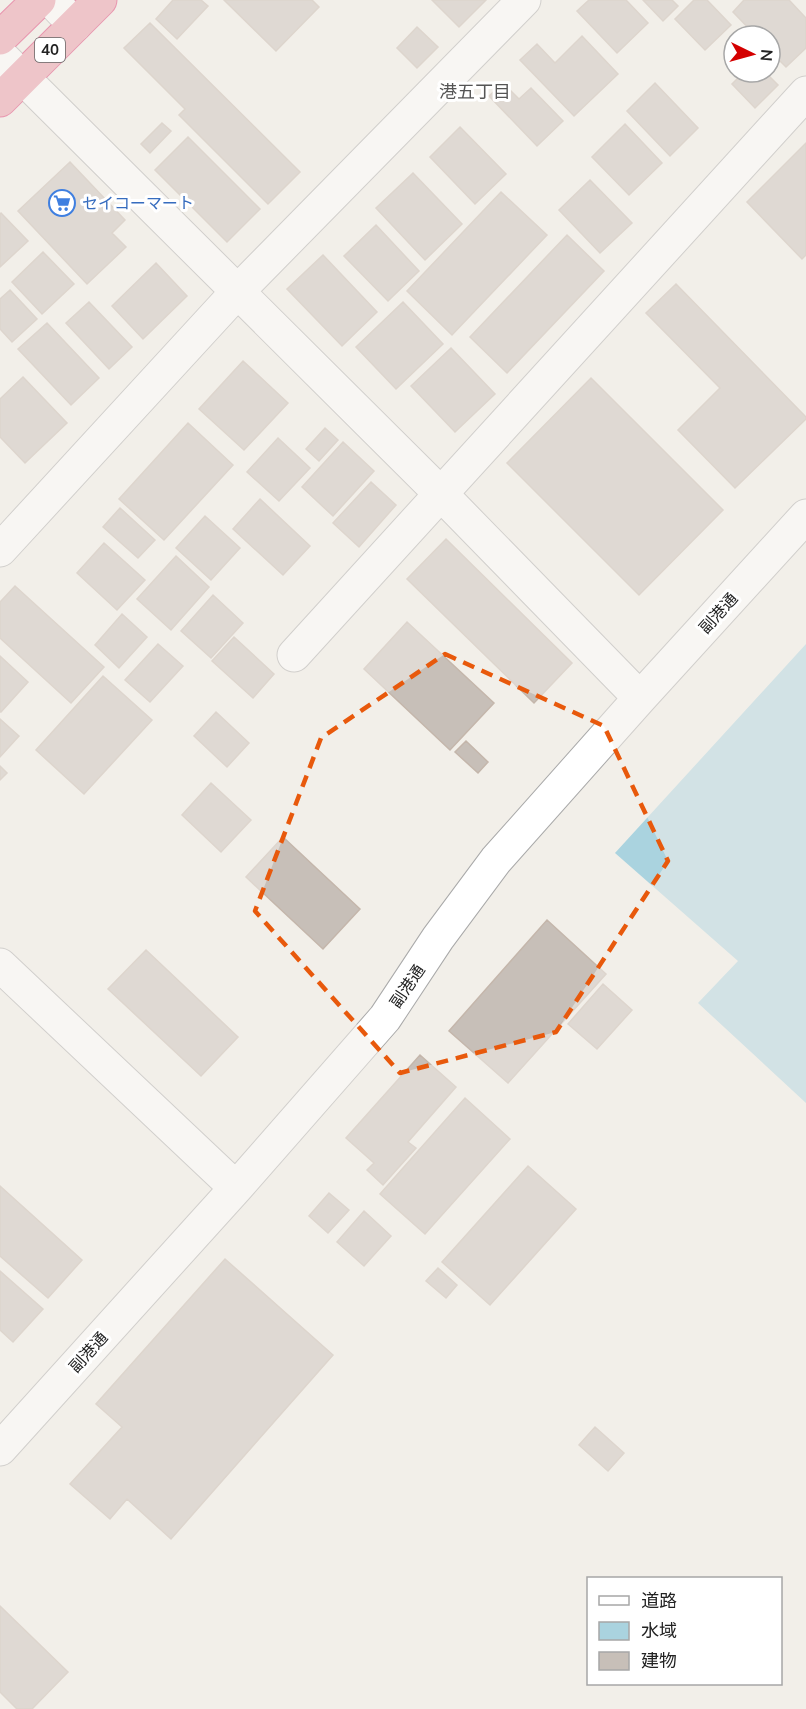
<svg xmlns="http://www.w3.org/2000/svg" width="806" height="1709" font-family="Mulish,'Noto Sans JP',sans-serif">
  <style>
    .water { fill: #aad3df }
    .building { fill: #c7bfb8; stroke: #c4b6ab; stroke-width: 1.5 }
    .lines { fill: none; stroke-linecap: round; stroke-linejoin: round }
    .minor-casing { stroke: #a9a9a9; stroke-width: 35 }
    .highway-casing { stroke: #dc2a67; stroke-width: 35 }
    .minor { stroke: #fff; stroke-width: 33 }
    .highway { stroke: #e892a2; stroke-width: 33 }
    .marked { fill: none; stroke: #e8590c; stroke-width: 4.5; stroke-dasharray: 12 8; stroke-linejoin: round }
    .labels { text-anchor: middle; stroke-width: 6; stroke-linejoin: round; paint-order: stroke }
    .shield { fill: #fff; stroke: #646464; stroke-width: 1.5 }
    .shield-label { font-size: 15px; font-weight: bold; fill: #222 }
    .shop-label { font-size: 16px; fill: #366cbe; stroke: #fff; text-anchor: start }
    .street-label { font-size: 16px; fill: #222; stroke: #fff }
    .neighbourhood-label { font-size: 18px; fill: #555; stroke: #fff }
  </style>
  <rect width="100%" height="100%" fill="#f2efe9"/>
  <!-- water -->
  <path class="water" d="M806,644V1103L698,1003L738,961L615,853Z"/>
  <!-- building -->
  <path class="building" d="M173,0H201L208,6L177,39L156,19Z
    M224,0H312L319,7L276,51Z
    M432,0H486L459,27Z
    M589,0H626L648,23L617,53L577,11Z
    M643,0H672L678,6L663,21Z
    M694,0H707L731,25L705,50L675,19Z
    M744,0H789L806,18V48L786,67L770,51V36H756L733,12Z
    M150,23L300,172L268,204L179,115L185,109L124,48Z
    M417,27L438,47L417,68L397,48Z
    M582,36L618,74L574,116L520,60L537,44L555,63Z
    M744,72H765L778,85L755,108L732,84Z
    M503,83L519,99L531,88L563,121L537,146L489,96Z
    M655,83L698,128L670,156L627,111Z
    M162,123L171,131L150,153L141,144Z
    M625,124L662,163L629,195L592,157Z
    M460,127L506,174L475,204L430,157Z
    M188,137L260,209L227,242L155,170Z
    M806,143V255L802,259L747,202Z
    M70,162L125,220L112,233L126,247L87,284L18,211Z
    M413,173L462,224L425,260L376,208Z
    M590,180L632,223L600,253L559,210Z
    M501,192L547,235L452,335L407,291Z
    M1,213L28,241L0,267V214Z
    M376,225L419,271L388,301L344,256Z
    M567,235L604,271L507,373L470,337Z
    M43,252L74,284L42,314L12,282Z
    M323,255L377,312L342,346L287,289Z
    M156,263L187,296L143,339L112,306Z
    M676,284L806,417V419L735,488L678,430L720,388L646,313Z
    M10,290L37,319L12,342L0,329V299Z
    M89,302L132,347L109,369L66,323Z
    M403,302L443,344L396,389L356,347Z
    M47,323L99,378L71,405L18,349Z
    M451,348L495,394L455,432L411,386Z
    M243,361L288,403L244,450L199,409Z
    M23,377L67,423L25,463L0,437V399Z
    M591,378L723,510L639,595L507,463Z
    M188,423L233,465L164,540L119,499Z
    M325,428L338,440L319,461L306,449Z
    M278,438L310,468L279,501L247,472Z
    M343,442L374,471L333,516L302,487Z
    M371,482L396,505L359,547L333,523Z
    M260,499L310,546L283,575L233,529Z
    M120,508L155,540L138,558L103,527Z
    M205,516L240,548L211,580L176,548Z
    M446,539L572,663L534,703L407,579Z
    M104,543L145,580L117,610L77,573Z
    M176,556L209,587L171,630L137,599Z
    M15,586L104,667L71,703L0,638V602Z
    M213,595L243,623L211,658L181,631Z
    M122,614L147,637L119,668L95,645Z
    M407,622L494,703L450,750L364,669Z
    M234,637L274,674L253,698L212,661Z
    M158,644L183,666L150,702L125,680Z
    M0,656L28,682L1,712H0Z
    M103,676L152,720L84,794L36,750Z
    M216,712L249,743L227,767L194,736Z
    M0,719L19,736L0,757Z
    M466,741L488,762L478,773L455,752Z
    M0,766L7,773L0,780Z
    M211,783L251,820L221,852L182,815Z
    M283,837L360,909L323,949L246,877Z
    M547,920L606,974L508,1083L449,1031Z
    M146,950L238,1037L201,1076L108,989Z
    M603,984L632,1010L597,1049L568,1024Z
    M420,1055L456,1087L408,1142L416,1148L383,1185L367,1170L374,1163L346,1138Z
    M465,1098L510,1139L425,1234L380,1194Z
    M528,1166L576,1209L490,1305L442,1262Z
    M0,1186L82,1260L48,1298L0,1256Z
    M329,1193L349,1210L328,1233L309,1216Z
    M364,1211L391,1236L364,1266L337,1242Z
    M225,1259L333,1355L171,1539L127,1499L110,1519L70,1484L122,1427L96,1404Z
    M438,1268L457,1285L446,1298L426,1281Z
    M0,1271L43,1309L13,1342L0,1330Z
    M595,1427L624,1453L608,1471L579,1445Z
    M0,1606L68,1672L32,1709H17L0,1692Z"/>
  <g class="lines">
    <defs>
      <path id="minor" d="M51,0L75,25
        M0,55L441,494L640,698
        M0,550L238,291L524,0
        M294,655L806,93
        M0,965L236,1188
        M0,1449L236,1188L385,1018L438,938L496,860L640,698L806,516"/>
      <path id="highway" d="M0,38L39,0
        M0,100L100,0"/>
    </defs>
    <!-- minor casing -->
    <use href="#minor" class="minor-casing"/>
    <!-- highway casing -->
    <use href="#highway" class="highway-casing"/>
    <!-- minor -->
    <use href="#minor" class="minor"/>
    <!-- highway -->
    <use href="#highway" class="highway"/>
  </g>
  <!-- marked area -->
  <path d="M0 0H806V1709H0ZM445,654L604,726L668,861L556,1032L400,1073L255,911L321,738Z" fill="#f2efe9" fill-opacity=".55" fill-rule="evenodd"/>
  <path class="marked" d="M445,654L604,726L668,861L556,1032L400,1073L255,911L321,738Z"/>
  <!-- icons -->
  <defs>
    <symbol id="supermarket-ring" viewBox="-11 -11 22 22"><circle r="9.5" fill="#fff" stroke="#3f7fe0" stroke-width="1.5"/><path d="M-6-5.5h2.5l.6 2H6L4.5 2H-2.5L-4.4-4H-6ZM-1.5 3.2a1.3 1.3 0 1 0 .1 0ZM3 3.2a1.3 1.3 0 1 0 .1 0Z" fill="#3f7fe0"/></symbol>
  </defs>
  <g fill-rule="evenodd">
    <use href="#supermarket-ring" x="47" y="188" width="30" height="30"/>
  </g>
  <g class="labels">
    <!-- shield labels -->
    <rect class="shield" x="35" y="38" width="30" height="24" rx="4.5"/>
    <g class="shield-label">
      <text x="50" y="55">40</text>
    </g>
    <!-- shop labels -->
    <g class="shop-label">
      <text x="82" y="209">セイコーマート</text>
    </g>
    <!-- street labels -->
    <g class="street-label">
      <text transform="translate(718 613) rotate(-48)" y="6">副港通</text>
      <text transform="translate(407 986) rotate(-56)" y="6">副港通</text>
      <text transform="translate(88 1352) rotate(-48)" y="6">副港通</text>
    </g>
    <!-- neighbourhood labels -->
    <g class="neighbourhood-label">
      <text x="475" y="98">港五丁目</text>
    </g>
  </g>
  <!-- legend -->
  <rect x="587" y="1577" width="195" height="108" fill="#ffffff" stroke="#a7a7a7" stroke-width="1.5"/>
  <rect x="599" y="1596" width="30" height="9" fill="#ffffff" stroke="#a7a7a7" stroke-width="1.5"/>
  <text x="641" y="1607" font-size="18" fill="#222222">道路</text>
  <rect x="599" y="1622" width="30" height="18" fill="#aad3df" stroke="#a7a7a7" stroke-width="1.5"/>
  <text x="641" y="1637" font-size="18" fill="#222222">水域</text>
  <rect x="599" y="1652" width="30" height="18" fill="#c7bfb8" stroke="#a7a7a7" stroke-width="1.5"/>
  <text x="641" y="1667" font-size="18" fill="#222222">建物</text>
  <!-- north arrow -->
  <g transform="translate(752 54) rotate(95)"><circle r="28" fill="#ffffff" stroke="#a7a7a7" stroke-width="1.5"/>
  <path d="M0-4.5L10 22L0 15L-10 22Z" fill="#d40000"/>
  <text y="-9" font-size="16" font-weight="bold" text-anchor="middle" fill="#222222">N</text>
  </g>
</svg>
